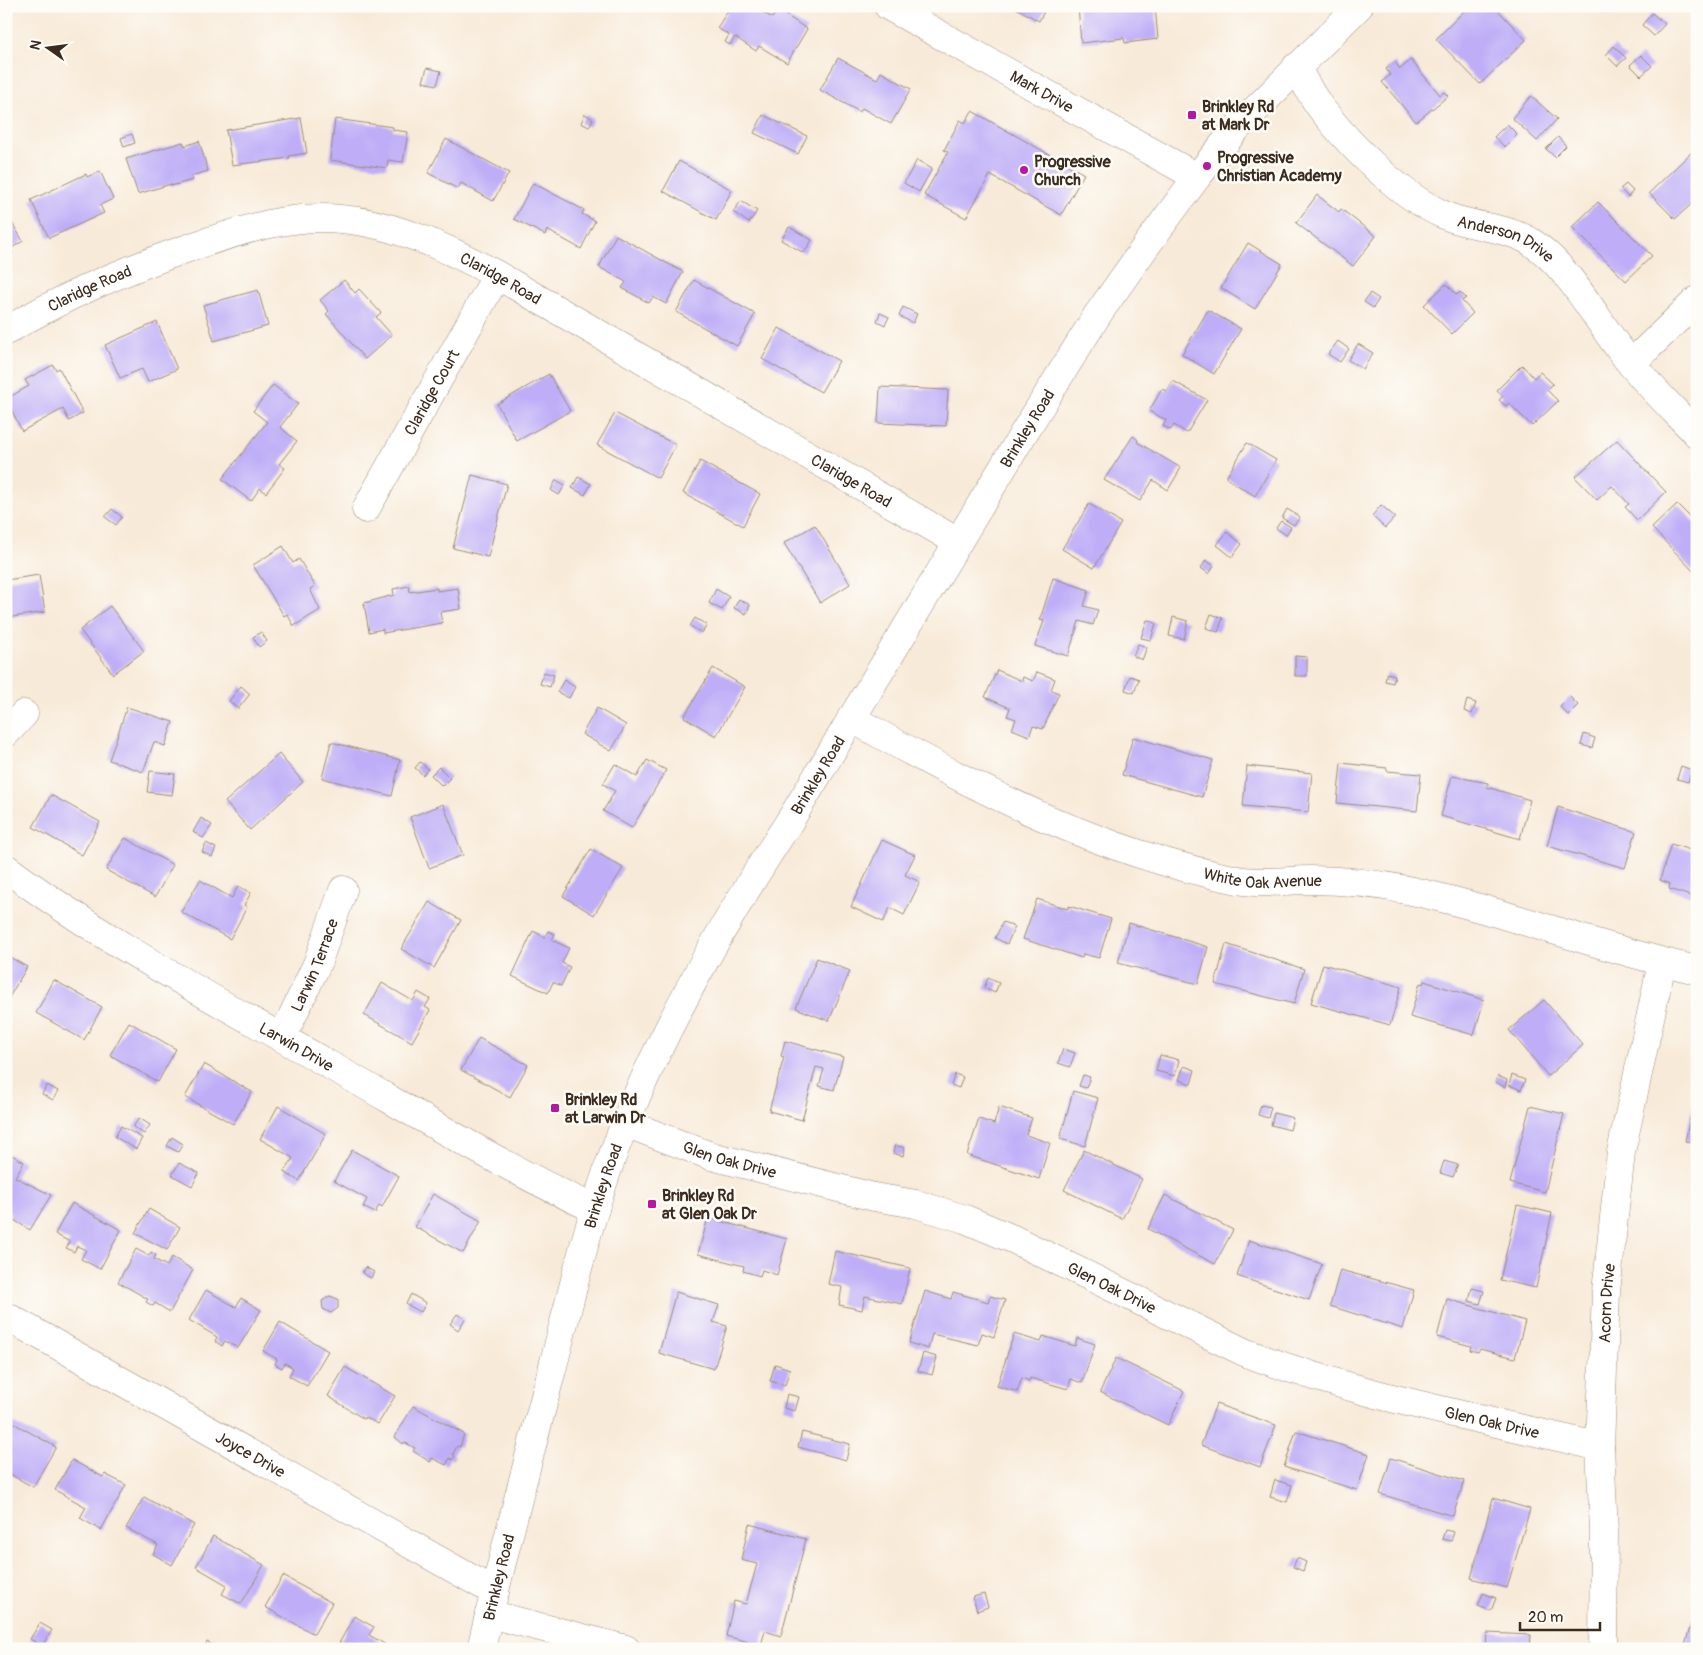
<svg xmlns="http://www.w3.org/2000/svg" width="1703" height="1655" font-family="Pangolin,sans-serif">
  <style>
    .building { fill: #bfaef7 }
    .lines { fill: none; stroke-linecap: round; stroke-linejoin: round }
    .minor-casing { stroke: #9a8a7b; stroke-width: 29 }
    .major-casing { stroke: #9a8a7b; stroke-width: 29 }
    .minor { stroke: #fff; stroke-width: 28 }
    .major { stroke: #fff; stroke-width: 28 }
    .poi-dot { fill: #b5179e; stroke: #fdfcf7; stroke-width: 2 }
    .labels { text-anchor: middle; stroke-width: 5; stroke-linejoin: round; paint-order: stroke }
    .street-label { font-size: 16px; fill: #3b2a1e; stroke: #fdfcf7 }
    .poi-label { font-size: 16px; font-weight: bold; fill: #3b2a1e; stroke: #fdfcf7; text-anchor: start }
  </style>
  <rect width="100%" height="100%" fill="#fdfcf7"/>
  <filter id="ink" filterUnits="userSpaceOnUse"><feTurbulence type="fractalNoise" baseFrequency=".02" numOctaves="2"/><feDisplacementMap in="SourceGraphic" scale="10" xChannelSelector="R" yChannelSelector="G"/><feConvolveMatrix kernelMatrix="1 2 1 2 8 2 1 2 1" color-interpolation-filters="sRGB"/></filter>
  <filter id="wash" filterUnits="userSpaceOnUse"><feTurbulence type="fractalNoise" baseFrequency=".0096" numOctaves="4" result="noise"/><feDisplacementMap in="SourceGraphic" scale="20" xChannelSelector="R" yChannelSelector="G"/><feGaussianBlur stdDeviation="1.12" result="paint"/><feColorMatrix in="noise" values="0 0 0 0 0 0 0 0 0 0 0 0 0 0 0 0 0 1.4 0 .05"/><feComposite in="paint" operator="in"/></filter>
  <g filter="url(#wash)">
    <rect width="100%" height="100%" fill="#f8ead8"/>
    <g id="blocks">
      <!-- building -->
      <path class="building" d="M731,6H753L772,18L778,10L807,29L787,63L759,46L756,51L735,37L730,45L725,42L729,35L717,28Z
        M1017,6H1047L1039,21L1016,8Z
        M1078,6H1155L1158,39L1125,43L1124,38L1081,43Z
        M1469,6H1494L1526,40L1480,84L1436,39Z
        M1652,13L1665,24L1654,36L1642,25Z
        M1614,46L1626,58L1617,66L1606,55Z
        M1641,55L1652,66L1641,76L1630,65Z
        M838,58L877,79L881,72L911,89L891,124L862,108L860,112L820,90Z
        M1411,60L1440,95L1444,92L1448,96L1416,122L1382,82L1390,75L1386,69L1395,62L1400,69Z
        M427,68L441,71L437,85L423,82Z
        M1531,96L1557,119L1537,141L1512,118Z
        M972,111L1084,174L1061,215L990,175L966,218L924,195L948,152L944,150L960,120L965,123Z
        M585,114L593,119L589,127L581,123Z
        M763,115L807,136L798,154L754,133Z
        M301,118L307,153L289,156L290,158L232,165L226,130Z
        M335,119L393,127V130L408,132L403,162L388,160L387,168L330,160Z
        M1507,124L1517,134L1505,147L1494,137Z
        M132,134L135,143L124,147L121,138Z
        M1558,137L1566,146L1555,157L1546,149Z
        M446,139L509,173L493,201L461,183L458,189L428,173Z
        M199,141L208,171L191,176L193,180L171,186V184L138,194L126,159L183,142L185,146Z
        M1697,147V199L1675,219L1649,193Z
        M917,160L932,169L919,192L904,183Z
        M679,161L732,190L716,220L663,191Z
        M100,171L113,199L100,205L104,213L49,238L31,200L86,174L87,177Z
        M533,183L584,210L582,214L595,221L581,249L547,230L545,235L514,219Z
        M1626,184L1633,191L1628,197L1620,189Z
        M1317,195L1339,212L1341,209L1376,236L1353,266L1296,223Z
        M741,201L757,211L749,223L733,212Z
        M1598,202L1652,256L1626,281L1572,227Z
        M6,213L23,241L10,249L13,254L6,259Z
        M789,227L812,240L804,253L781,240Z
        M616,235L683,272L666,304L653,297L649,303L622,288L626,282L599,267Z
        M1248,243L1282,264L1255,309L1221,288Z
        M344,280L355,293L359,289L381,313L376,317L392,335L365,359L326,314L329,311L320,300Z
        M694,280L755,314L737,346L676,312Z
        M1446,284L1457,295L1460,292L1466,298L1462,301L1473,313L1452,334L1424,305Z
        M258,290L268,326L214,341L203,305Z
        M1370,293L1379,299L1373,308L1364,302Z
        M903,307L917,314L913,323L899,316Z
        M1208,310L1241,329L1214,374L1182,354Z
        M880,313L889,317L885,325L877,321Z
        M157,322L177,369L148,382L142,369L120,378L105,345Z
        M779,328L839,361L821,392L762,359Z
        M1338,341L1349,349L1340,362L1328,354Z
        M1358,344L1373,353L1363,369L1348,360Z
        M53,365L56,370L59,368L83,413L69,421L63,409L22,431L6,399L29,386L25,380Z
        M1522,365L1534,378L1540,372L1553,384L1547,390L1558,401L1532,426L1509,403L1506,406L1499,400L1503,396L1497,390Z
        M549,374L570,411L517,441L497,404Z
        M1173,381L1207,400L1187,433L1174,425L1171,430L1163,426L1166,420L1149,411L1162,389L1167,391Z
        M273,385L298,404L280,427L297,441L279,464L285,468L266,493L260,488L251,501L222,479L267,422L253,411Z
        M880,387L948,390L946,426L878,423Z
        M615,413L676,445L658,478L597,445Z
        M1133,436L1138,440L1137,442L1181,468L1168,490L1153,480L1140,501L1104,480Z
        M1617,440L1666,492L1637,520L1625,507L1629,504L1612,486L1597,500L1575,477Z
        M1247,443L1276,460L1255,496L1226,478Z
        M700,461L760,494L743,526L683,493Z
        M472,475L507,484L488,557L453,548Z
        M578,477L591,484L585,495L572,488Z
        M556,480L565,485L559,495L551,490Z
        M1089,504L1121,523L1094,568L1062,549Z
        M1677,504L1697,524V575L1652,528Z
        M1381,505L1395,517L1385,528L1372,516Z
        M112,509L122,517L116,525L105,517Z
        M1287,509L1300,517L1294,525L1282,518Z
        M1281,521L1291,527L1286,535L1276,528Z
        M815,525L850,584L820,603L784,543Z
        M1227,532L1242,544L1232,557L1217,545Z
        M283,546L293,563L299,559L315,586L310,589L320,610L294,626L287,614L284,616L253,565Z
        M1206,560L1214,566L1209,574L1201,568Z
        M39,575L45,612L6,618V580Z
        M1053,578L1089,590L1084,606L1098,610L1093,625L1079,621L1068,656L1035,646L1044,621L1040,620Z
        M409,586L410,592L437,588V591L458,588L461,609L440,612L442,623L383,633V629L369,632L364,603L394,595L393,589Z
        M716,589L729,597L722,610L709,603Z
        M739,599L750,605L746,614L734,608Z
        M110,606L144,651L113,674L80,630Z
        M1211,614L1223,618L1218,632L1206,628Z
        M1173,617L1188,621L1184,639L1169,636Z
        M695,618L707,625L702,633L690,626Z
        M1147,620L1156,623L1151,640L1141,638Z
        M261,632L267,641L259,647L253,637Z
        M1138,644L1147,647L1142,660L1133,656Z
        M1295,656L1307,657V676H1295Z
        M713,668L745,687L716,736L684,717Z
        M997,670L1022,681L1023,677L1033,681L1037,672L1055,679L1051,690L1059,693L1043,729L1033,726L1029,736L1012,729L1016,719L1007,716L1010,708L985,697Z
        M544,672L554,675L550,687L540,684Z
        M1387,673L1395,675L1393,683L1385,681Z
        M1130,676L1139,679L1134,693L1125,690Z
        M564,680L575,687L569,698L557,692Z
        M241,686L250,694L238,709L229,701Z
        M1570,697L1578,705L1568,715L1560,707Z
        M1467,700L1476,703L1472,714L1464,711Z
        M127,707L173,722L165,746L154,742L143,772L109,760Z
        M597,708L626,725L611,751L582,734Z
        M1584,734L1595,738L1592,748L1581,745Z
        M1133,737L1213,760L1202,797L1122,775Z
        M331,742L400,760L392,796L322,778Z
        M279,754L303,782L250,830L225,802Z
        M647,760L666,770L632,828L603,811L615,791L603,784L615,764L637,777Z
        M420,762L428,769L423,775L415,768Z
        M1341,763L1387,768V771L1421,774L1417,811L1337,803Z
        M1247,766L1312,773L1308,812L1243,806Z
        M1681,766L1692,770L1688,782L1677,779Z
        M439,767L450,778L442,786L431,775Z
        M150,771L175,774L172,795L147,792Z
        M1452,776L1488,783L1487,787L1530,800L1520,839L1441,816Z
        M51,795L100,822L82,855L33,827Z
        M443,804L463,855L429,868L410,817Z
        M1558,807L1636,832L1625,868L1547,846Z
        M201,818L212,825L203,838L193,832Z
        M125,838L173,865L155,897L106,870Z
        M882,840L915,855L905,875L920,882L904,915L890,908L883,922L851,907Z
        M206,843L216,848L212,857L202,852Z
        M1671,844L1697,852V898L1669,889L1670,884L1660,880Z
        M591,849L623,868L594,915L563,896Z
        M200,880L232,898L238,886L251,893L244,905L247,907L230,939L181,912Z
        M1037,899L1068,909L1069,906L1111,919L1099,958L1083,954L1082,958L1023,939Z
        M429,902L461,920L434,968L401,949Z
        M1003,922L1015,927L1007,944L995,938Z
        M1129,923L1208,947L1198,984L1118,963Z
        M533,931L545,937L548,931L555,934L552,940L569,948L562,963L570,967L561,986L553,982L548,993L512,976Z
        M1226,944L1304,969L1294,1004L1215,984Z
        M6,955L27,967L8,999L6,998Z
        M817,958L850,971L829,1021L796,1008Z
        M1323,964L1401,987L1390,1025L1311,1003Z
        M988,978L999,983L995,993L984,988Z
        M54,980L102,1007L84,1040L36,1013Z
        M1424,981L1484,1000L1474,1035L1410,1017L1420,983L1423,984Z
        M382,983L413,1001L418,992L430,999L425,1007L430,1010L412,1042L364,1015Z
        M1544,1000L1583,1045L1548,1076L1509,1030Z
        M129,1022L176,1049L158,1082L110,1055Z
        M479,1038L528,1065L510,1097L461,1070Z
        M785,1041L843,1057L834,1090L819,1086L824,1069L816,1067L802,1120L769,1111L784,1057L781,1056Z
        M1063,1049L1075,1053L1070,1067L1058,1063Z
        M1160,1055L1179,1060L1175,1076L1156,1071Z
        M204,1064L252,1092L233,1124L185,1097Z
        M1184,1066L1195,1070L1191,1084L1179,1080Z
        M955,1074L963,1077L959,1088L951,1085Z
        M1083,1075L1090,1077L1086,1088L1079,1086Z
        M1512,1075L1525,1080L1521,1090L1509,1085Z
        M1498,1076L1507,1080L1505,1087L1495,1082Z
        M47,1085L58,1091L53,1100L42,1094Z
        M1073,1091L1098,1098L1085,1146L1060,1139Z
        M1696,1092H1697V1144L1685,1141Z
        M1261,1105L1271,1107L1268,1118L1258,1115Z
        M278,1106L326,1134L299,1181L284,1172L293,1158L260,1139Z
        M1530,1106L1564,1114L1545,1192L1510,1183Z
        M999,1107L1032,1118L1026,1135L1050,1143L1039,1179L967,1155L979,1119L994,1124Z
        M1274,1113L1293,1118L1290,1130L1271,1125Z
        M139,1118L150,1125L144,1134L133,1127Z
        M121,1126L142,1138L136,1149L115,1137Z
        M172,1137L183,1144L178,1152L167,1146Z
        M895,1145L905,1148L903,1156L893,1153Z
        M352,1150L399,1176L382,1207L379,1205L375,1213L363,1207L367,1199L334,1181Z
        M1084,1150L1142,1179L1122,1219L1064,1190Z
        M10,1154L24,1162L15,1177L51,1195L30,1230L9,1217L11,1214L6,1211V1159Z
        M1444,1161L1458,1165L1453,1177L1440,1173Z
        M179,1163L199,1173L192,1186L172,1175Z
        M433,1194L481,1221L463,1253L415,1227Z
        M1165,1195L1233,1230L1215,1264L1148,1229Z
        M72,1203L121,1230L100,1269L81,1259L86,1250L77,1246L74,1252L66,1248L70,1242L55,1234Z
        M1517,1205L1552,1213L1536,1288L1500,1280Z
        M149,1209L180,1227L167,1250L135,1233Z
        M708,1218L787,1239L777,1275L762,1270L760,1276L743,1271L744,1266L698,1254Z
        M1249,1240L1322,1264L1309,1300L1237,1276Z
        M136,1249L149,1256L151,1252L156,1255L154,1259L167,1266L172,1257L193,1270L170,1312L155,1303L153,1306L146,1302L148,1299L118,1282Z
        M835,1251L910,1268L902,1304L865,1296L862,1310L839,1305L842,1287L828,1284Z
        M365,1267L374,1272L371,1278L362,1273Z
        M1340,1270L1414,1290L1403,1329L1330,1306Z
        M1472,1288L1484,1291L1480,1304L1469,1301Z
        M206,1290L236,1307L241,1298L261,1310L238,1348L225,1341L222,1346L215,1341L217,1337L189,1320Z
        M925,1291L951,1299L953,1292L988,1302L990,1296L1005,1300L994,1337L982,1333L978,1345L932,1334L928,1349L909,1343Z
        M676,1292L719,1305L713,1322L727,1326L714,1369L659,1353Z
        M411,1294L426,1303L421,1312L406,1304Z
        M330,1296L338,1299V1308L331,1313L323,1309L322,1301Z
        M1447,1299L1525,1321L1515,1358L1480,1349L1478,1352L1470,1350L1471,1346L1437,1337Z
        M457,1314L465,1319L458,1330L450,1324Z
        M280,1322L328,1351L307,1386L289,1376L293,1368L285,1363L282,1368L275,1364L277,1359L263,1351Z
        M1014,1334L1041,1342L1043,1336L1075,1346L1077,1338L1095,1344L1082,1383L1071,1379L1068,1389L1030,1378L1029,1381L1022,1378L1017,1392L997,1386Z
        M923,1353L937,1357L932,1375L918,1371Z
        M1116,1358L1184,1391L1168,1425L1100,1392Z
        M775,1364L790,1369L785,1385L770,1381Z
        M345,1367L395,1396L378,1424L365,1417L364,1419L328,1396Z
        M787,1394L799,1397L795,1411L784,1408Z
        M1216,1404L1276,1425L1260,1467L1201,1445Z
        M413,1406L464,1434L460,1447L457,1446L453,1454L455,1456L452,1460L450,1458L446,1465L432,1458L430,1462L413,1451L415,1448L404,1442L403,1444L395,1437Z
        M6,1419L56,1447L33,1487L6,1472Z
        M1296,1431L1369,1454L1357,1490L1284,1467Z
        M802,1432L850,1444L846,1460L798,1447Z
        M1391,1458L1464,1481L1453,1516L1380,1494Z
        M72,1460L103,1477L105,1474L126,1485L101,1530L80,1518L86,1507L55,1490Z
        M1275,1480L1292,1485L1287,1502L1270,1497Z
        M144,1497L194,1525L172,1565L153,1554L158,1545L126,1528Z
        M1493,1498L1530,1509L1507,1588L1471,1578Z
        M749,1524L806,1539L781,1636L765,1631L761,1645L726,1636L734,1601L746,1604L757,1564L741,1560Z
        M1445,1530L1454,1532L1451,1541L1442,1539Z
        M213,1536L264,1565L241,1604L222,1594L227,1585L196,1567Z
        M1297,1558L1306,1562L1303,1571L1293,1567Z
        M283,1576L332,1603L314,1634L265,1607Z
        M1483,1593L1496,1598L1491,1611L1478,1606Z
        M984,1594L988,1607L977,1611L973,1597Z
        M1696,1606L1697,1649H1684Z
        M354,1616L374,1627L369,1635L393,1649H336Z
        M40,1623L52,1630L42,1646L30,1639Z
        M1487,1633L1531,1635L1530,1649H1486Z
        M207,1642L220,1649H203Z"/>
    </g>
  </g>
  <g filter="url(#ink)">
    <use href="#blocks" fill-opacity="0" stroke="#9a8a7b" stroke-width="1"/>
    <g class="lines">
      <defs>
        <g id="minor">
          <path id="s1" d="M888,6L1197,177"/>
          <path id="s2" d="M1296,67C1305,82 1313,99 1324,112C1353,149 1401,196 1444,215C1471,227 1508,227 1531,242C1572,268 1600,328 1632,365C1652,389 1675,411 1697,434"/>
          <path id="s3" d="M6,331C67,294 132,267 200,244C246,229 292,214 341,219C393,223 452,250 497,275L958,542"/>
          <path d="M1631,364L1697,300"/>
          <path id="s4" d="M366,509L497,275"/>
          <path id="s5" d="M851,718C972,787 1100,853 1238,880C1261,885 1286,880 1310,880C1344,880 1379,884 1412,891C1509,912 1601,949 1697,970"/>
          <path d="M6,733L24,714"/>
          <path id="s6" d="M6,868C107,943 218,1001 326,1063C415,1113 503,1167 595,1209"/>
          <path id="s7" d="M282,1038L317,964L343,890"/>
          <path id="s8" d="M625,1123L711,1156L874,1197L916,1204L965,1219L1013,1239L1244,1352C1358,1396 1481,1418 1600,1447"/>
          <path id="s9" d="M6,1316L495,1592"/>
          <path d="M489,1614L626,1649"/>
          <path id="s10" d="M1603,1649L1604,1532L1600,1447L1606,1292L1621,1152L1662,963"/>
        </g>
        <g id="major">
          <path id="s11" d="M481,1649C503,1554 528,1460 553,1366C574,1284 593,1200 626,1121C670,1015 728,915 791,819L1025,431L1098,314L1146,246L1197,177L1236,129L1359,6"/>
        </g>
      </defs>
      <!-- minor casing -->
      <use href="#minor" class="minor-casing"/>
      <!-- major casing -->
      <use href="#major" class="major-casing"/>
      <!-- minor -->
      <use href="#minor" class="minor"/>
      <!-- major -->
      <use href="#major" class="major"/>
    </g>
  </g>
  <!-- markers -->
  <g class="poi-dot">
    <rect x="1187" y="110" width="10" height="10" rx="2.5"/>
    <circle cx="1207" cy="166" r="5"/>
    <circle cx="1024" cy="170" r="5"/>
    <rect x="550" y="1103" width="10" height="10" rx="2.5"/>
    <rect x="647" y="1199" width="10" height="10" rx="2.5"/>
  </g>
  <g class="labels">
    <!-- street labels -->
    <g class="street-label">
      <text dy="6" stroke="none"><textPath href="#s1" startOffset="176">Mark Drive</textPath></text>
      <text dy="6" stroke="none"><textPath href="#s2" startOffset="279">Anderson Drive</textPath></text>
      <text dy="6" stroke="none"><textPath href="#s3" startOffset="529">Claridge Road</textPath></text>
      <text dy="6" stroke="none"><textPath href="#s3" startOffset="94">Claridge Road</textPath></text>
      <text dy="6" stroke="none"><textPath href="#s4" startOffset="134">Claridge Court</textPath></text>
      <text dy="6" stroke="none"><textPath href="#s11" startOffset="1349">Brinkley Road</textPath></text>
      <text dy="6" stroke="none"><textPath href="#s3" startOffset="934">Claridge Road</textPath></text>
      <text dy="6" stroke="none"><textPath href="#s11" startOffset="944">Brinkley Road</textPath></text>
      <text dy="6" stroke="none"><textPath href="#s5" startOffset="446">White Oak Avenue</textPath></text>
      <text dy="6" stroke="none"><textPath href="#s7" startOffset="80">Larwin Terrace</textPath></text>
      <text dy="6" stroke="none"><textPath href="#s6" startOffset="341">Larwin Drive</textPath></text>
      <text dy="6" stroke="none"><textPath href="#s8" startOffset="111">Glen Oak Drive</textPath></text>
      <text dy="6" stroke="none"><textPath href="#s11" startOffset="479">Brinkley Road</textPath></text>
      <text dy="6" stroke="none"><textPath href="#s8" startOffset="516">Glen Oak Drive</textPath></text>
      <text dy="6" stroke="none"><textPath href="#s10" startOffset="346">Acorn Drive</textPath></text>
      <text dy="6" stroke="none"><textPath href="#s8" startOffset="921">Glen Oak Drive</textPath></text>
      <text dy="6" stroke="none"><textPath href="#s9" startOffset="281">Joyce Drive</textPath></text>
      <text dy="6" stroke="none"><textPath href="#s11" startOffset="74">Brinkley Road</textPath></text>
    </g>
    <!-- poi labels -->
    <g class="poi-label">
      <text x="1202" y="112">Brinkley Rd<tspan x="1202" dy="18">at Mark Dr</tspan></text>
      <text x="1217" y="163">Progressive<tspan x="1217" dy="18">Christian Academy</tspan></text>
      <text x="1034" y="167">Progressive<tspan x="1034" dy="18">Church</tspan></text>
      <text x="565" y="1105">Brinkley Rd<tspan x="565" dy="18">at Larwin Dr</tspan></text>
      <text x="662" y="1201">Brinkley Rd<tspan x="662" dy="18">at Glen Oak Dr</tspan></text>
    </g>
  </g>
  <!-- margin -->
  <rect width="1703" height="1655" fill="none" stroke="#fdfcf7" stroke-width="25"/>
  <!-- north arrow -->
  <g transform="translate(48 48) rotate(284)" stroke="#fdfcf7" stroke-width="4" paint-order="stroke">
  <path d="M0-4L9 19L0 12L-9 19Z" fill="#3b2a1e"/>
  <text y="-8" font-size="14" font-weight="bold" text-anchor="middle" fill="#3b2a1e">N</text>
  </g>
  <!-- scale -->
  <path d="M1520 1622v8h80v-8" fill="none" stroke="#3b2a1e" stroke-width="2.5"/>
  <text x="1528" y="1622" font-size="15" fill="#3b2a1e" stroke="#fdfcf7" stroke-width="4" paint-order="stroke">20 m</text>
</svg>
